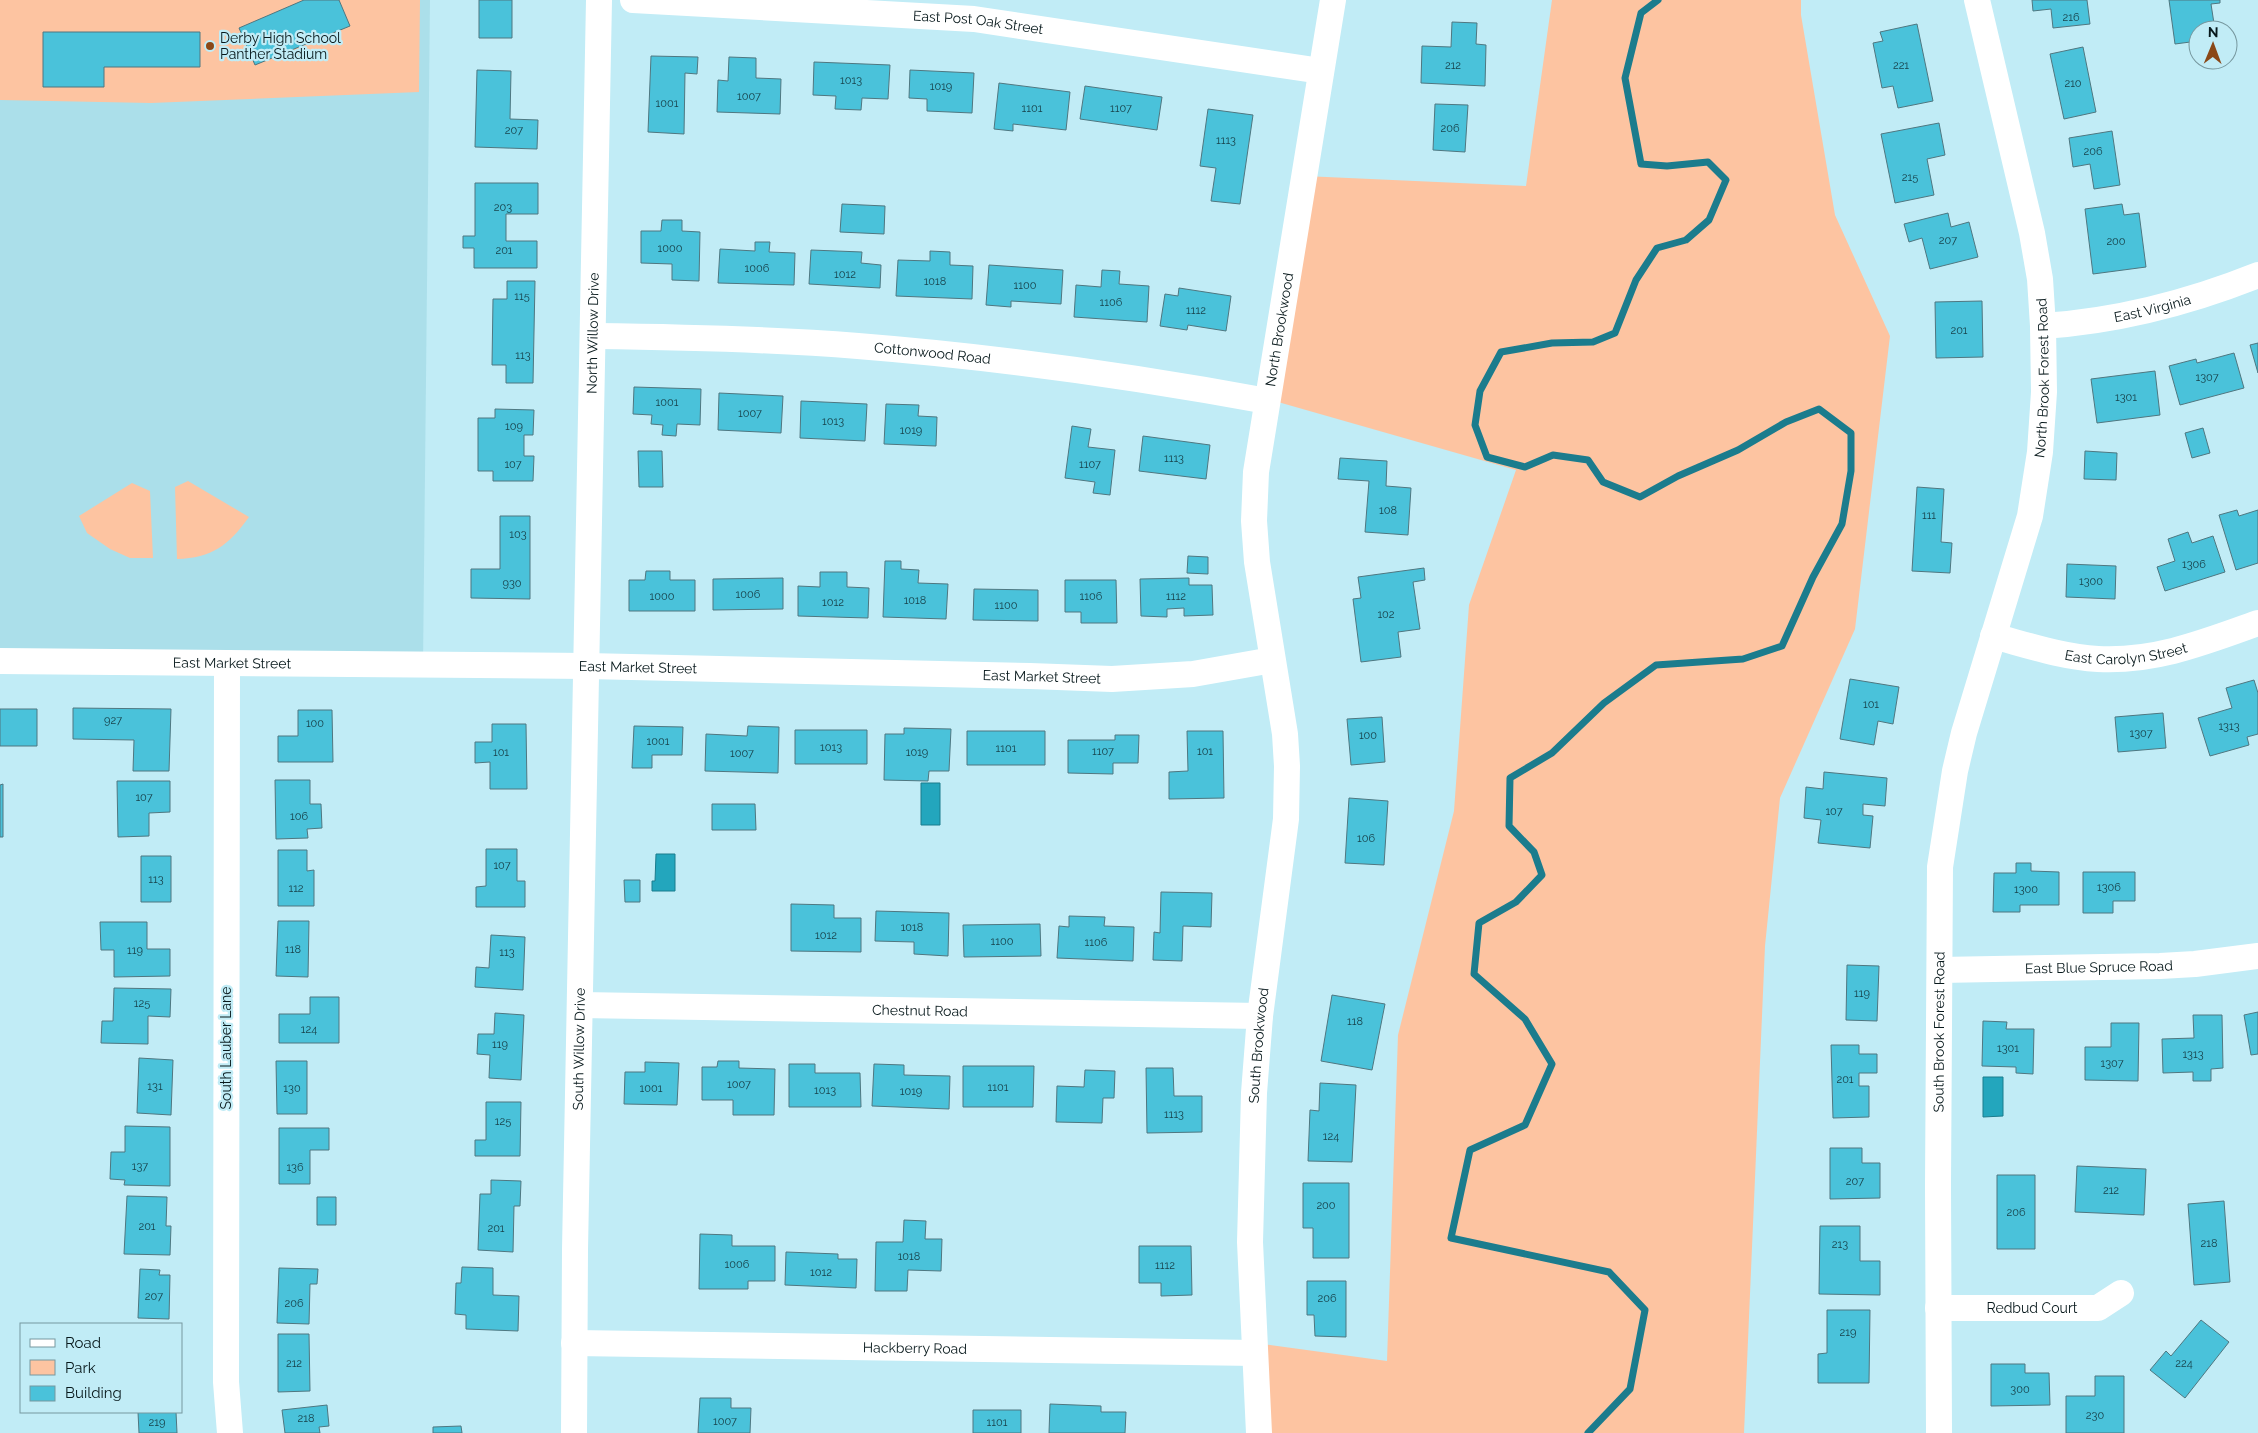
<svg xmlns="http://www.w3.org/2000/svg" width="2258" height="1433" font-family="Raleway,sans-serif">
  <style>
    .built { fill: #abdfea }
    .green { fill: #fdc4a1 }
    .water { fill: #23a6bd; stroke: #1b7c8d }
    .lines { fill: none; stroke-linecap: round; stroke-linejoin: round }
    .stream { stroke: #1b7c8d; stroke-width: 7 }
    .building { fill: #4ac2da; stroke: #4f7780 }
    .minor { stroke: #fff; stroke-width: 26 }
    .poi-dot { fill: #8a4817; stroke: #c1ecf6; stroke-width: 2 }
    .labels { text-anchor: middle; stroke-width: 4.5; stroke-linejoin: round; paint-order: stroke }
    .number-label { font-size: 11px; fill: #18434c }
    .street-label { font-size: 14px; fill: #08191c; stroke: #c1ecf6 }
    .poi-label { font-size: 14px; fill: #08191c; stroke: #c1ecf6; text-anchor: start }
  </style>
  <rect width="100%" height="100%" fill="#c1ecf6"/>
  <!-- built -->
  <path class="built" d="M0,0H430L423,665L0,662Z"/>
  <!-- green -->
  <path class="green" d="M0,0H420L419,92L151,103L0,100Z
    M1552,0H1801V15L1835,215L1890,336L1855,629L1780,798L1765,946L1744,1433H1264L1255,1343L1387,1361L1398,1035L1454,811L1469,605L1516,470L1278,402L1304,176L1526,186Z
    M188,481L249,517C229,545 212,558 177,559L175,487Z
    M132,483L150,491L153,558H130L110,549L87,533L79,516Z"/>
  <!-- water -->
  <path class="water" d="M921,783H940V825H921Z
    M656,854H675V891H652V881H655Z
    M1983,1077H2003V1116L1983,1117Z"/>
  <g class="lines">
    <!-- stream -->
    <path class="stream" d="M1588,1433L1630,1389L1645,1310L1609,1272L1451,1238L1470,1150L1525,1125L1552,1064L1525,1019L1474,974L1479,923L1516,902L1542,875L1534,852L1509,826L1510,778L1552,753L1604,703L1656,665L1743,659L1782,646L1813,577L1842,524L1851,471V433L1819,409L1786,422L1738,450L1678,476L1640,497L1603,482L1588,460L1553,455L1525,467L1487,457L1475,425L1480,391L1501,352L1552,343L1593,342L1615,333L1636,280L1657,248L1686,240L1709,220L1726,180L1708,162L1667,166L1641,164L1625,78L1641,13L1658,0"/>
  </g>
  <!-- building -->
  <path class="building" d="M304,0H339L350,26L255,65L239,28Z
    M479,0H512V38H479Z
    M2032,0H2087L2090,24L2053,28L2051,9L2033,11Z
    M2169,0H2220V3L2211,4L2215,30H2198V41L2175,44Z
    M1452,22L1477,23L1476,44L1486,45L1485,86L1421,83L1422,46L1451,47Z
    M1917,24L1933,101L1898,108L1893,86L1882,88L1873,43L1883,41L1880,32Z
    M43,32H200V67H104V87H43Z
    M2083,47L2096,112L2064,119L2050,54Z
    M651,56L698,57L697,74L685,73L684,134L648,132Z
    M729,57L756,58V78L781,79L780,114L717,112L718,80L728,81Z
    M814,62L890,65L888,99L862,98L861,110L835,109L836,96L813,95Z
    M477,70L511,71L510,119L538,120L537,149L475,147Z
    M910,70L974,73L972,113L927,111V99L909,98Z
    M999,83L1070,92L1066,130L1013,124V131L994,129Z
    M1085,86L1162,97L1157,130L1080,119Z
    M1435,104L1468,105L1465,152L1433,150Z
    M1208,109L1253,115L1240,204L1211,201L1216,168L1200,166Z
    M1939,123L1945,155L1927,159L1934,195L1895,203L1881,134Z
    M2112,131L2120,185L2094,189L2090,164L2073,167L2069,138Z
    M475,183H538V214H506V241H537V268H474V248H463V236H475Z
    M842,204L885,206L884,234L840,232Z
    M2122,204L2124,215L2139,213L2146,267L2093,274L2085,209Z
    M1948,213L1951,227L1969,222L1978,257L1930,269L1922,238L1909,242L1904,224Z
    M662,220H682V231L700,232L699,281L672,280V264L641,263V231H661Z
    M755,242H770L769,252L795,253L794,285L718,283L720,249L755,251Z
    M811,250L862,252L861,263L881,265L880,288L809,284Z
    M930,251L950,252V265L973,266L972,299L896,296L898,260L930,261Z
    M989,265L1063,270L1061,304L1011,301V307L986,305Z
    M1102,270L1120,271L1119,284L1149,286L1147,322L1074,317L1076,285L1101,287Z
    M507,281H535L533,383H506V365H492L493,299H507Z
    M1179,288L1231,296L1226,331L1188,325L1187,330L1160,326L1165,294L1178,296Z
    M1982,301L1983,357L1936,358L1935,302Z
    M2258,343V373L2250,345Z
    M2234,353L2244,388L2180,405L2169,366L2196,359L2197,363Z
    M2155,371L2160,415L2097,423L2091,379Z
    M634,387L701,389L700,425L677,424L676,436L662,435L663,425L651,424L652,415L633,414Z
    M719,393L783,396L781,433L718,430Z
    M801,401L867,404L865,441L800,438Z
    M886,404L919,405L918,416L937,417L936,446L884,444Z
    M495,409L534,410L533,435H524V456H534L533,481H493V471H478V418H495Z
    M1072,426L1091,429L1088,447L1115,450L1110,495L1093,493L1095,482L1065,478Z
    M2203,428L2210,453L2192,458L2185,433Z
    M1143,436L1210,445L1206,479L1139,471Z
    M638,451H662L663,487H639Z
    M2085,451L2117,453L2116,480L2084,479Z
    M1340,458L1387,461L1386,486L1411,488L1408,535L1365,532L1369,481L1338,479Z
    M1917,487L1944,489L1941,542L1952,543L1950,573L1912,571Z
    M2237,510L2239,516L2258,510V563L2236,570L2219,515Z
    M500,516H530V599L471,598V569H500Z
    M2188,532L2192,543L2213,536L2225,572L2165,591L2157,567L2175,561L2168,539Z
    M1188,556L1208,557V574L1187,573Z
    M885,561H901V569L919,570L918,583L948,584L946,619L883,617Z
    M2067,564L2116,566L2115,599L2066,597Z
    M1424,568L1425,580L1413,582L1420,629L1398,632L1401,657L1361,662L1353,599L1361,598L1358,577Z
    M646,571H670V580H695V611H629V580H645Z
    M820,572H847V587L869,588L868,618L798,616V586L820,587Z
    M783,578V609L713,610V579Z
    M1189,578V585H1212L1213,615L1184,616V608L1167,609V617L1141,616L1140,579Z
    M1065,580H1116L1117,623H1081V612H1065Z
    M974,589L1038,590V621L973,620Z
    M1850,679L1899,687L1893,724L1878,721L1874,745L1840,739Z
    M2254,680L2258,693V734L2247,737L2249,745L2210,756L2198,718L2232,708L2226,688Z
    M73,708L171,709L169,771H133L134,740L73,739Z
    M0,709H37V746H0Z
    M298,710H332L333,762H278V736H298Z
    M2163,713L2166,748L2118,752L2115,717Z
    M1382,717L1385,762L1351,765L1347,719Z
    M492,724H526L527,789H490V762L475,763V742H492Z
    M634,726L683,727L682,755H652V768H632Z
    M748,726L779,727L778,773L705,771L706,734L747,736Z
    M904,728L951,729L949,771H929L928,781L884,780L885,734H904Z
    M795,730H867V764H795Z
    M967,731H1045V765H967Z
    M1187,731H1223L1224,798L1169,799V772L1188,771Z
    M1115,735H1139L1138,763H1113V774L1068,773V740H1115Z
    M1824,772L1887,778L1885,806L1863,804V815L1873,816L1870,848L1818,843L1821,820L1804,818L1806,787L1823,789Z
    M275,780H310V804H321L322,828L307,829L308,838L276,839Z
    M117,781H170V812L149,813V836L118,837Z
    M3,784V837H0V785Z
    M1349,798L1388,801L1384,865L1345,863Z
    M712,804H755L756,830H712Z
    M486,849H517V881H525V907H476V887L486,886Z
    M278,850H307V871L314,870V906H278Z
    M141,856H171V902H141Z
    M2016,863H2031V871L2059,872V905H2020V912H1993L1994,873H2016Z
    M2083,872H2135V901H2113V913H2083Z
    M624,880H640V902H625Z
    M1161,892L1212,893L1211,927L1183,926L1182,961L1153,960L1154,932L1160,933Z
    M791,904L834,905V918H861V952L791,951Z
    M876,911L949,913L948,956L914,954V942L875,941Z
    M1069,916L1105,917L1104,926L1134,927L1133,961L1057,958L1059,926L1069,927Z
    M278,921H309L308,977L276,976Z
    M100,922H147V949H170V976L114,977V950H101Z
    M1040,924L1041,956L964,957L963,925Z
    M491,935L525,937L523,990L475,987L476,967L489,968Z
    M1847,965L1879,966L1877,1021L1846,1020Z
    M114,988L171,989L170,1017L148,1016V1044L101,1043L102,1021H113Z
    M1332,995L1385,1004L1372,1070L1321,1061Z
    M310,997H339V1043H279V1014H310Z
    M2258,1012V1054L2251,1055L2244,1015Z
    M495,1013L524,1015L521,1080L489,1078L490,1055L477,1054L478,1034H494Z
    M2193,1015H2222L2223,1068L2211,1069V1081H2193V1072L2163,1073L2162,1039L2194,1038Z
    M1983,1021L2007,1022L2006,1029H2034L2033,1074L2016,1073V1067L1982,1066Z
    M2111,1023H2139L2138,1081L2085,1080V1047H2111Z
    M1831,1045H1859V1054H1877V1073H1859V1086H1869V1117L1833,1118Z
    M139,1058L173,1060L171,1115L137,1113Z
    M276,1061H307V1114H277Z
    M718,1061H739V1068L775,1069L774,1115H733V1100H702V1067H717Z
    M645,1062L679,1063L677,1105L624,1104L625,1072H645Z
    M789,1064H815V1073H860L861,1107H789Z
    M874,1064L904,1065V1075L950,1076L949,1109L872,1106Z
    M963,1066H1034L1033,1107H963Z
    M1146,1068H1173L1174,1096H1202V1132L1147,1133Z
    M1085,1070L1115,1071L1114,1098H1103L1102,1123L1056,1122L1057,1086L1084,1087Z
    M1320,1083L1356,1085L1352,1162L1308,1161L1310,1110L1319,1111Z
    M486,1102H521L520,1156H475V1140H486Z
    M125,1126L170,1127V1186L124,1185L125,1180L110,1179L111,1152H125Z
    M279,1128H329V1150H310V1184H279Z
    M1830,1148H1862V1163H1880V1198L1830,1199Z
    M2077,1166L2146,1169L2144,1215L2075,1212Z
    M1997,1175H2035V1249H1997Z
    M491,1180L521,1181L520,1206H514L513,1252L478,1250L480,1194H491Z
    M1303,1183H1349V1258H1313V1228H1303Z
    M127,1196L167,1197L166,1226H171L170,1255L124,1254Z
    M317,1197H336V1225H317Z
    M2224,1201L2230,1282L2194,1285L2188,1204Z
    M904,1220L926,1221L925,1239H942L941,1271L908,1270L907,1291H875L876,1242H903Z
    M1820,1226H1860V1261H1880V1295L1819,1294Z
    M700,1234L732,1235V1246H775V1281H748V1289H699Z
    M1139,1246H1191L1192,1295L1161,1296V1283H1139Z
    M786,1252L838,1254V1259H857L856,1288L785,1285Z
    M462,1267L493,1268V1295L519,1296L518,1331L466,1329V1315L455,1314L456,1283H461Z
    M279,1268L318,1269L317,1284H310L309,1324L277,1323Z
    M140,1269L160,1270L159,1275H170L169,1319L138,1318Z
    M1307,1281H1346V1337L1315,1336L1314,1315H1307Z
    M1827,1310H1870L1869,1383H1818V1354L1827,1353Z
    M2201,1320L2229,1342L2185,1398L2150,1370L2166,1351L2171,1356Z
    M278,1334H309L310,1391L278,1392Z
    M1991,1364H2025V1373H2049L2050,1405L1991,1406Z
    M2095,1376H2124V1433H2066V1396H2095Z
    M700,1398H731V1408H751L750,1433H698Z
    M1050,1404L1101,1406V1412H1126L1125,1433H1049Z
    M327,1405L329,1426L319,1427L320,1433H285L282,1410Z
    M973,1410H1021V1433H973Z
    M138,1412H176L177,1433H139Z
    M461,1426L462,1433H433V1427Z"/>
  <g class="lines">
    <!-- minor -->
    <g class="minor">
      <path id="s1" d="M633,0L974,19L1321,71"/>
      <path id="s2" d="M2043,326C2118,321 2188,303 2258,275"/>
      <path id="s3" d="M594,336C682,337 770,339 858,346C996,357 1132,376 1267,401"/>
      <path id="s4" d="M1993,636C2027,645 2062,657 2098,659C2155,662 2205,642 2258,623"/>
      <path id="s5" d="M0,661L587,666L1030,676L1112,679L1193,674L1272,660"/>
      <path d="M227,663L226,1382L230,1433"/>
      <path id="s6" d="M1940,970L2160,966L2195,964L2258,956"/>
      <path id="s7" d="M580,1005L1260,1016"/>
      <path id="s8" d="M1938,1308H2098L2121,1293"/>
      <path id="s9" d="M574,1343L1255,1353"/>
      <path id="s10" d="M574,1433L575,1250L599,0"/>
      <path id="s11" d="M1259,1433L1250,1242L1254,1093L1260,1016L1286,819L1287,766L1285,734L1257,562L1254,521L1256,472L1333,0"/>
      <path id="s12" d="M1939,1433L1938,1185L1940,867L1955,771L1964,733L2030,516L2040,452L2044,392L2043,326L2040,279L2032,233L1977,0"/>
    </g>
  </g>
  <!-- markers -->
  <circle class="poi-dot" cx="210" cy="46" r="5"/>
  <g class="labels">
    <!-- number labels -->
    <g class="number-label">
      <text x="2071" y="21">216</text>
      <text x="1453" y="69">212</text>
      <text x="1901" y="69">221</text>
      <text x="851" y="84">1013</text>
      <text x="2073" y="87">210</text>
      <text x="941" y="90">1019</text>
      <text x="749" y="100">1007</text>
      <text x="667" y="107">1001</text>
      <text x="1032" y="112">1101</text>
      <text x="1121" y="112">1107</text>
      <text x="1450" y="132">206</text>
      <text x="514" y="134">207</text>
      <text x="1226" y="144">1113</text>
      <text x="2093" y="155">206</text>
      <text x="1910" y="181">215</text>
      <text x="503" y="211">203</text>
      <text x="1948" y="244">207</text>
      <text x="2116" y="245">200</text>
      <text x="670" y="252">1000</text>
      <text x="504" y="254">201</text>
      <text x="757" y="272">1006</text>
      <text x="845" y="278">1012</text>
      <text x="935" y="285">1018</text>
      <text x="1025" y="289">1100</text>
      <text x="522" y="300">115</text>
      <text x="1111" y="306">1106</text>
      <text x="1196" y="314">1112</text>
      <text x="1959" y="334">201</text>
      <text x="523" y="359">113</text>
      <text x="2207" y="381">1307</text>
      <text x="2126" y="401">1301</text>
      <text x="667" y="406">1001</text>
      <text x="750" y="417">1007</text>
      <text x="833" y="425">1013</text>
      <text x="514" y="430">109</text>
      <text x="911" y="434">1019</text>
      <text x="1174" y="462">1113</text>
      <text x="513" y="468">107</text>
      <text x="1090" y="468">1107</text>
      <text x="1388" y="514">108</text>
      <text x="1929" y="519">111</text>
      <text x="518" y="538">103</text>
      <text x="2194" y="568">1306</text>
      <text x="2091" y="585">1300</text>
      <text x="512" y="587">930</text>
      <text x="748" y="598">1006</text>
      <text x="662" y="600">1000</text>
      <text x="1091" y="600">1106</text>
      <text x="1176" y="600">1112</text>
      <text x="915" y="604">1018</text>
      <text x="833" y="606">1012</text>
      <text x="1006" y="609">1100</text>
      <text x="1386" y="618">102</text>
      <text x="1871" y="708">101</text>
      <text x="113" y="724">927</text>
      <text x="315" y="727">100</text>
      <text x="2229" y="730">1313</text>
      <text x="2141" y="737">1307</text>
      <text x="1368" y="739">100</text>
      <text x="658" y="745">1001</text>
      <text x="831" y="751">1013</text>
      <text x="1006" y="752">1101</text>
      <text x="1103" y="755">1107</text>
      <text x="1205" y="755">101</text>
      <text x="501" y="756">101</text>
      <text x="917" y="756">1019</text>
      <text x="742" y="757">1007</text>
      <text x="144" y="801">107</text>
      <text x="1834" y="815">107</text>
      <text x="299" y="820">106</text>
      <text x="1366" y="842">106</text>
      <text x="502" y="869">107</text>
      <text x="156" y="883">113</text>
      <text x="2109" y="891">1306</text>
      <text x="296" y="892">112</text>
      <text x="2026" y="893">1300</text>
      <text x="912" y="931">1018</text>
      <text x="826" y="939">1012</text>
      <text x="1002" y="945">1100</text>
      <text x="1096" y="946">1106</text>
      <text x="293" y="953">118</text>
      <text x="135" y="954">119</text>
      <text x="507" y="956">113</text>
      <text x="1862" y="997">119</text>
      <text x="142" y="1007">125</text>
      <text x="1355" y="1025">118</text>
      <text x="309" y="1033">124</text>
      <text x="500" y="1048">119</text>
      <text x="2008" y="1052">1301</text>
      <text x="2193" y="1058">1313</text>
      <text x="2112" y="1067">1307</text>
      <text x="1845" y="1083">201</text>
      <text x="739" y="1088">1007</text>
      <text x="155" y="1090">131</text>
      <text x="998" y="1091">1101</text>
      <text x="292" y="1092">130</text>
      <text x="651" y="1092">1001</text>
      <text x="825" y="1094">1013</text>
      <text x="911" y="1095">1019</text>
      <text x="1174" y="1118">1113</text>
      <text x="503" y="1125">125</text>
      <text x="1331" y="1140">124</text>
      <text x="140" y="1170">137</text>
      <text x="295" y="1171">136</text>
      <text x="1855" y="1185">207</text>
      <text x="2111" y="1194">212</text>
      <text x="1326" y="1209">200</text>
      <text x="2016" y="1216">206</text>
      <text x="147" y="1230">201</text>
      <text x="496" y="1232">201</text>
      <text x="2209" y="1247">218</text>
      <text x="1840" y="1248">213</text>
      <text x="909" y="1260">1018</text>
      <text x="737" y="1268">1006</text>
      <text x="1165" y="1269">1112</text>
      <text x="821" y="1276">1012</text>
      <text x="154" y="1300">207</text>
      <text x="1327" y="1302">206</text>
      <text x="294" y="1307">206</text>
      <text x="1848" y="1336">219</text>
      <text x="294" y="1367">212</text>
      <text x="2184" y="1367">224</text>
      <text x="2020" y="1393">300</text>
      <text x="2095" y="1419">230</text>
      <text x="306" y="1422">218</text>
      <text x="725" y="1425">1007</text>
      <text x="157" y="1426">219</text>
      <text x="997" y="1426">1101</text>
    </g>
    <!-- street labels -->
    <g class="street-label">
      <text dy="5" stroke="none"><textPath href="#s1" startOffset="346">East Post Oak Street</textPath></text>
      <text dy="5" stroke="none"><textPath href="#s2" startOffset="111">East Virginia</textPath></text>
      <text dy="5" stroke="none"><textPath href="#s11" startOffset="1110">North Brookwood</textPath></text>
      <text dy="5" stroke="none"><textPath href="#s10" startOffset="1100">North Willow Drive</textPath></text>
      <text dy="5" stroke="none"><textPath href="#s3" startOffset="339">Cottonwood Road</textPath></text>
      <text dy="5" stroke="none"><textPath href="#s12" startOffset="1068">North Brook Forest Road</textPath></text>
      <text dy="5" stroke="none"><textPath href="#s4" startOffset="136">East Carolyn Street</textPath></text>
      <text dy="5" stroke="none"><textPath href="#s5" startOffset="232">East Market Street</textPath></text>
      <text dy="5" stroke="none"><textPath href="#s5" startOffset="638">East Market Street</textPath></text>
      <text dy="5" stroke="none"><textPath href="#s5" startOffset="1042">East Market Street</textPath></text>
      <text dy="5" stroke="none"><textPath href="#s6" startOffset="159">East Blue Spruce Road</textPath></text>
      <text dy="5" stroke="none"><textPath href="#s7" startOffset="340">Chestnut Road</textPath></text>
      <text dy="5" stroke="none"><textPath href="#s12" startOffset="401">South Brook Forest Road</textPath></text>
      <text dy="5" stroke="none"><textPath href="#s11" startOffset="388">South Brookwood</textPath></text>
      <text transform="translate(226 1048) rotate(-90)" y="5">South Lauber Lane</text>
      <text dy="5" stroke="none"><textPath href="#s10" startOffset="384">South Willow Drive</textPath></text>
      <text dy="5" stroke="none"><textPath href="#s8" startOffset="94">Redbud Court</textPath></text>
      <text dy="5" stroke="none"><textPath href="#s9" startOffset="341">Hackberry Road</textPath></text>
    </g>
    <!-- poi labels -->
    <g class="poi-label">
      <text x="220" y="43">Derby High School<tspan x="220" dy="16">Panther Stadium</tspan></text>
    </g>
  </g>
  <!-- legend -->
  <rect x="20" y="1323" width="162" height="90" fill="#c1ecf6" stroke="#77989f"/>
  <rect x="30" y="1339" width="25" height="8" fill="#ffffff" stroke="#77989f"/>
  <text x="65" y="1348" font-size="15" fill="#08191c">Road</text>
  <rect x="30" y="1360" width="25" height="15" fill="#fdc4a1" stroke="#77989f"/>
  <text x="65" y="1373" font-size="15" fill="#08191c">Park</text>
  <rect x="30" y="1386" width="25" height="15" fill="#4ac2da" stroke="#77989f"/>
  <text x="65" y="1398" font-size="15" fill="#08191c">Building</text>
  <!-- north arrow -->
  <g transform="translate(2213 45) rotate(1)"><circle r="24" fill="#c1ecf6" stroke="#77989f"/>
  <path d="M0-4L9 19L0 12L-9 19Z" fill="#8a4817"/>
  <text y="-8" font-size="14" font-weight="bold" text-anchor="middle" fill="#08191c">N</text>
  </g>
</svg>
